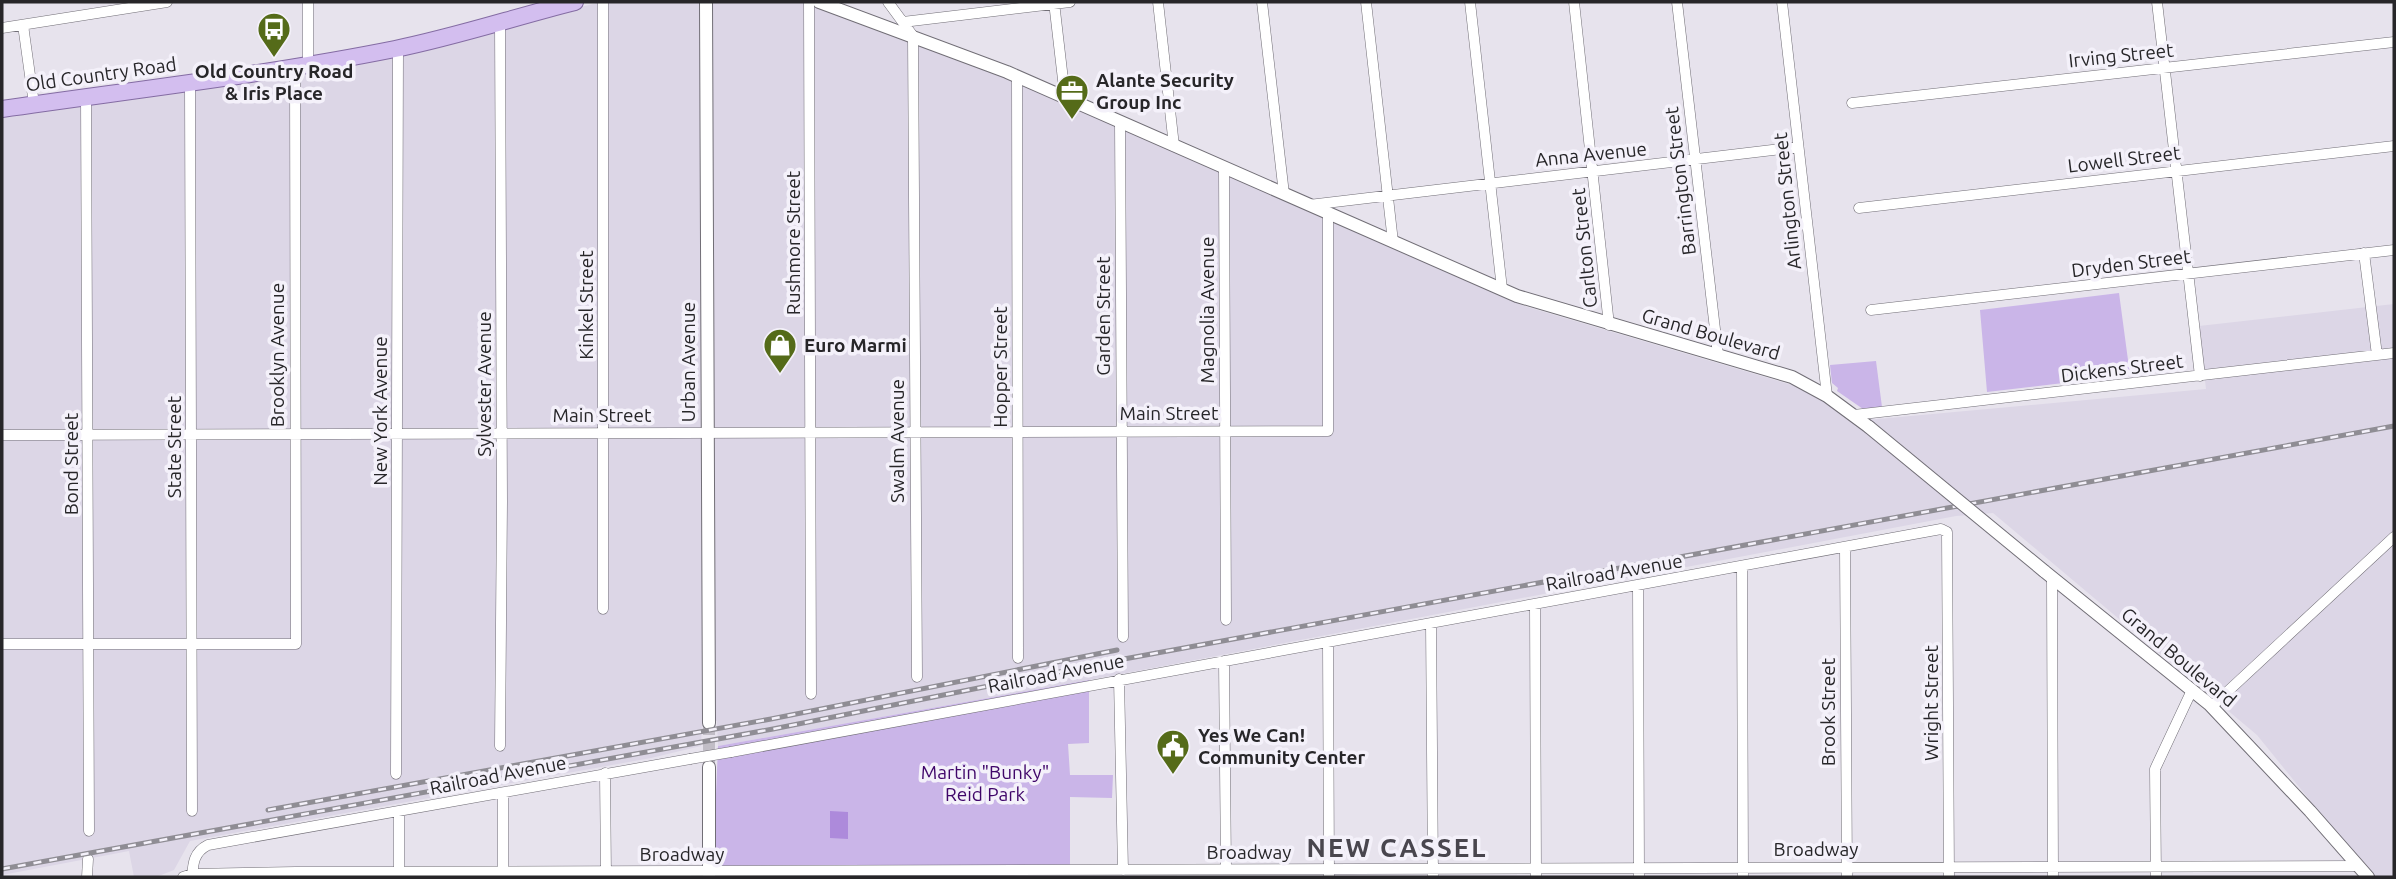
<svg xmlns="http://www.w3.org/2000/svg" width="2396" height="879" font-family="Ubuntu,sans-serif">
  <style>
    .built { fill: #dcd6e6 }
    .green { fill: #cab5e8 }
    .water { fill: #ad8adb }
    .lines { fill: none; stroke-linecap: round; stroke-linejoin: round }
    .tertiary-tunnel { stroke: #c1bdc6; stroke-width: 12; stroke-dasharray: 12 6; stroke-linecap: butt }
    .minor-casing { stroke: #716e76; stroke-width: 11 }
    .tertiary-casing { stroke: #716e76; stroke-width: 14 }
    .primary-casing { stroke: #846ca3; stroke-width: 18 }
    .minor { stroke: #fff; stroke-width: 10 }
    .tertiary { stroke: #fff; stroke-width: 12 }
    .primary { stroke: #d3beef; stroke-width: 16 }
    .rail-casing { stroke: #8f8d94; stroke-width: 5 }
    .rail { stroke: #f4f1fa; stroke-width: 2.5; stroke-dasharray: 8; stroke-linecap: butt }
    .minor-bridge-casing { stroke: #716e76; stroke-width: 11; stroke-linecap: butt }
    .tertiary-bridge-casing { stroke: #716e76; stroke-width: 14; stroke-linecap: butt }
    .minor-bridge { stroke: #fff; stroke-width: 10 }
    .tertiary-bridge { stroke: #fff; stroke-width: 12 }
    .labels { text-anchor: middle; stroke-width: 7; stroke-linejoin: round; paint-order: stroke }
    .street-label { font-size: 19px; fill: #272629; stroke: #f4f1fa }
    .poi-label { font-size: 19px; font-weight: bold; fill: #272629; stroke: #f4f1fa; text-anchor: start }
    .park-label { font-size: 19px; fill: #3f0569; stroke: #f4f1fa }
    .district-label { font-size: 26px; font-weight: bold; letter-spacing: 2px; fill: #49464e; stroke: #f4f1fa }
  </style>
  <rect width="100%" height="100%" fill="#e7e3ed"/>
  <!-- built -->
  <path class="built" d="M601,2H800L918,44L1034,89L1524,306L1802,388L1856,421L2206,389L2199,326L2394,304V877H2372L2257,735L1993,513L1956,516L1089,680L718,746L717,721L702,723L701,746L651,758L190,841L174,870L156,877H134L129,851L2,875V117L350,64Z"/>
  <!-- green -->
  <path class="green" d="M2119,293L2130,375L1987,392L1980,310Z
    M1876,361L1882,407L1863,409L1837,391L1838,388L1832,383L1830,365Z
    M1089,680V743L1068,744L1070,775H1113L1112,798L1070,797V867L713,866L718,746Z"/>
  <!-- water -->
  <path class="water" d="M830,811L848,812V839L830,838Z"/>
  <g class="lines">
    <!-- tertiary-tunnel -->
    <path class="tertiary-tunnel" d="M709,723V767"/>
    <defs>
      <path id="minor" d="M308,2V64
        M603,2V609
        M809,2L811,694
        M888,2L913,36L917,677
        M1054,2L1065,97
        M1158,2L1174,146
        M1262,2L1284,194
        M1366,2L1393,242
        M1470,2L1502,289
        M1574,2L1609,325
        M1677,2L1718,355
        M1782,2L1827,396
        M2157,2L2200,376
        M500,21L502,501L500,746
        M903,22L1070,2
        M23,25L34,104
        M2,28L167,2
        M1017,76L1018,658
        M190,83L192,811
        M86,96L89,831
        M1852,103L2394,42
        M1120,122L1123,637
        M1224,168L1226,620
        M1309,205L1798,147
        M1859,208L2394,146
        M2364,253L2377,355
        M1871,310L2394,250
        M1854,415L2394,353
        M2,435L1328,431V214
        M1845,547L1847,877
        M1742,566L1743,877
        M2052,578L2053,877
        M1638,585L1639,877
        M1535,604L1536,877
        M1431,623L1433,877
        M1328,642L1329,877
        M2,644H296L295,66
        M1224,661L1226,869
        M1119,679L1123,870
        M2212,706L2394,537
        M731,752L1941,529L1947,532L1949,877
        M605,773L606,877
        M396,774L398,48
        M503,793V876
        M399,811V877
        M87,877L88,859
        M183,877L192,874L296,872L2358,866
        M192,877C193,863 194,852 208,845L690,759
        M2156,877L2155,769L2192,690"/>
      <path id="tertiary" d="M706,2L709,723
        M819,2L1007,72L1517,296L1792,377L1827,396L1869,427
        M2044,571L2209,704L2310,811L2368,877
        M709,767V877"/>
      <path id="primary" d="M2,109C133,90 265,75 395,49C455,37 515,17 575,2"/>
    </defs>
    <!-- minor casing -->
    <use href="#minor" class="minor-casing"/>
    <!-- tertiary casing -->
    <use href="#tertiary" class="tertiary-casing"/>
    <!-- primary casing -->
    <use href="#primary" class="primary-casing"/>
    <!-- minor -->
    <use href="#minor" class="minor"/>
    <!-- tertiary -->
    <use href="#tertiary" class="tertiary"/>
    <!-- primary -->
    <use href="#primary" class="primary"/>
    <defs>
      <path id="rail" d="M268,810L771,719L1117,650
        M2,869L773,729L1124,659L2394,426"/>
    </defs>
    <!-- rail casing -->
    <use href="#rail" class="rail-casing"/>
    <!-- rail -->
    <use href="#rail" class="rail"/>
    <defs>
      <path id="minor-bridge" d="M690,759L731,752"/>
      <path id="tertiary-bridge" d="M1869,427L2044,571"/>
    </defs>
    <!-- minor-bridge casing -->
    <use href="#minor-bridge" class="minor-bridge-casing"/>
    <!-- tertiary-bridge casing -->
    <use href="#tertiary-bridge" class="tertiary-bridge-casing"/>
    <!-- minor-bridge -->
    <use href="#minor-bridge" class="minor-bridge"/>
    <!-- tertiary-bridge -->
    <use href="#tertiary-bridge" class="tertiary-bridge"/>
  </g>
  <!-- icons -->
  <defs>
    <symbol id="bus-pin" viewBox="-11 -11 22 30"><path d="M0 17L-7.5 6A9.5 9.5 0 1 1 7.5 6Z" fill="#556b19" stroke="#f4f1fa"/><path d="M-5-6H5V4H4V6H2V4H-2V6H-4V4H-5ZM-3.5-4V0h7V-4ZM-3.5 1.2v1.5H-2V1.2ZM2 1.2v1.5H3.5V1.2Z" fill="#fff"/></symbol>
    <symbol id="office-pin" viewBox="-11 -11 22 30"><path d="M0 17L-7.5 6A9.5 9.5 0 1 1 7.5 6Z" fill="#556b19" stroke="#f4f1fa"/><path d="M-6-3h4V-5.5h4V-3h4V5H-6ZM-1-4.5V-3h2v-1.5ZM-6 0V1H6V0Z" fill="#fff"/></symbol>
    <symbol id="shop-pin" viewBox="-11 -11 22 30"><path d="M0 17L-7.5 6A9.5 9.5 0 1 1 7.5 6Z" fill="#556b19" stroke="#f4f1fa"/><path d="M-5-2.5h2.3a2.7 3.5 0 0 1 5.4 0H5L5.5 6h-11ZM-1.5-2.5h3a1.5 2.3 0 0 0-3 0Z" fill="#fff"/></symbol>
    <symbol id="civic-pin" viewBox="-11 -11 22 30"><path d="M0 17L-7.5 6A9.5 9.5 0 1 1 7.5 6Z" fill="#556b19" stroke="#f4f1fa"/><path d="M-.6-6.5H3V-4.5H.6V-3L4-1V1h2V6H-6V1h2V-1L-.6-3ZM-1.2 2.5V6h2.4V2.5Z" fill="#fff"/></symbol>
  </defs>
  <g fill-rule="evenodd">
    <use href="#bus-pin" x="255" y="10" width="38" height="52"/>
    <use href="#office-pin" x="1053" y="72" width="38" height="52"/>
    <use href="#shop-pin" x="761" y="326" width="38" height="52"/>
    <use href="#civic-pin" x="1154" y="727" width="38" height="52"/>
  </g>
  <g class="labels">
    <!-- street labels -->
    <g class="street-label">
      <text transform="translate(2121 55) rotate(-6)" y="7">Irving Street</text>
      <text transform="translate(101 74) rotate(-8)" y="7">Old Country Road</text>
      <text transform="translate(1591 154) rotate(-6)" y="7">Anna Avenue</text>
      <text transform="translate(2124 159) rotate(-7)" y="7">Lowell Street</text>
      <text transform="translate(1680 181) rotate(-97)" y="7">Barrington Street</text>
      <text transform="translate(1787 201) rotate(-96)" y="7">Arlington Street</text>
      <text transform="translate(793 243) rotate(-90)" y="7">Rushmore Street</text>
      <text transform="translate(1584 248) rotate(-96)" y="7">Carlton Street</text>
      <text transform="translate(2131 263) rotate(-7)" y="7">Dryden Street</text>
      <text transform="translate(586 305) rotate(-90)" y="7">Kinkel Street</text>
      <text transform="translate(1207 310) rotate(-90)" y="7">Magnolia Avenue</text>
      <text transform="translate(1103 316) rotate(-90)" y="7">Garden Street</text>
      <text transform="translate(1711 334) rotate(16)" y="7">Grand Boulevard</text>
      <text transform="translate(277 355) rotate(-90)" y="7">Brooklyn Avenue</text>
      <text transform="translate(688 362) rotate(-90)" y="7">Urban Avenue</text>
      <text transform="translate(1000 367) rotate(-90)" y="7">Hopper Street</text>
      <text transform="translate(2122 368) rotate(-7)" y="7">Dickens Street</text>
      <text transform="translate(484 384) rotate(-90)" y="7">Sylvester Avenue</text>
      <text transform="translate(380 411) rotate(-90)" y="7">New York Avenue</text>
      <text x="1169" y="420">Main Street</text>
      <text x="602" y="422">Main Street</text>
      <text transform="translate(897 441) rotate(-90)" y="7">Swalm Avenue</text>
      <text transform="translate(174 447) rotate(-90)" y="7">State Street</text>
      <text transform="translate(71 464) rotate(-90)" y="7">Bond Street</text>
      <text transform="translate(1614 572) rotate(-10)" y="7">Railroad Avenue</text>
      <text transform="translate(2179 657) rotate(40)" y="7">Grand Boulevard</text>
      <text transform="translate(1056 673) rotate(-11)" y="7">Railroad Avenue</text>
      <text transform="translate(1931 703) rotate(-90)" y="7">Wright Street</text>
      <text transform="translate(1828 712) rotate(-90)" y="7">Brook Street</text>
      <text transform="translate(498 775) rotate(-11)" y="7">Railroad Avenue</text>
      <text x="1816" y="856">Broadway</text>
      <text x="1249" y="859">Broadway</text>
      <text x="682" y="861">Broadway</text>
    </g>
    <!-- poi labels -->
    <g class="poi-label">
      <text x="274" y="78" text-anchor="middle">Old Country Road<tspan x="274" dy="22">&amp; Iris Place</tspan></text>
      <text x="1096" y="87">Alante Security<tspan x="1096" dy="22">Group Inc</tspan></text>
      <text x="804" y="352">Euro Marmi</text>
      <text x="1198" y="742">Yes We Can!<tspan x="1198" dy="22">Community Center</tspan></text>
    </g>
    <!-- park labels -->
    <g class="park-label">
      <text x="985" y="779">Martin "Bunky"<tspan x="985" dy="22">Reid Park</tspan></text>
    </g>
    <!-- district labels -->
    <g class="district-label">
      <text x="1397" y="857">NEW CASSEL</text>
    </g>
  </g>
  <!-- border -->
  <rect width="2396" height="879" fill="none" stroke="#272629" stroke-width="7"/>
</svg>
